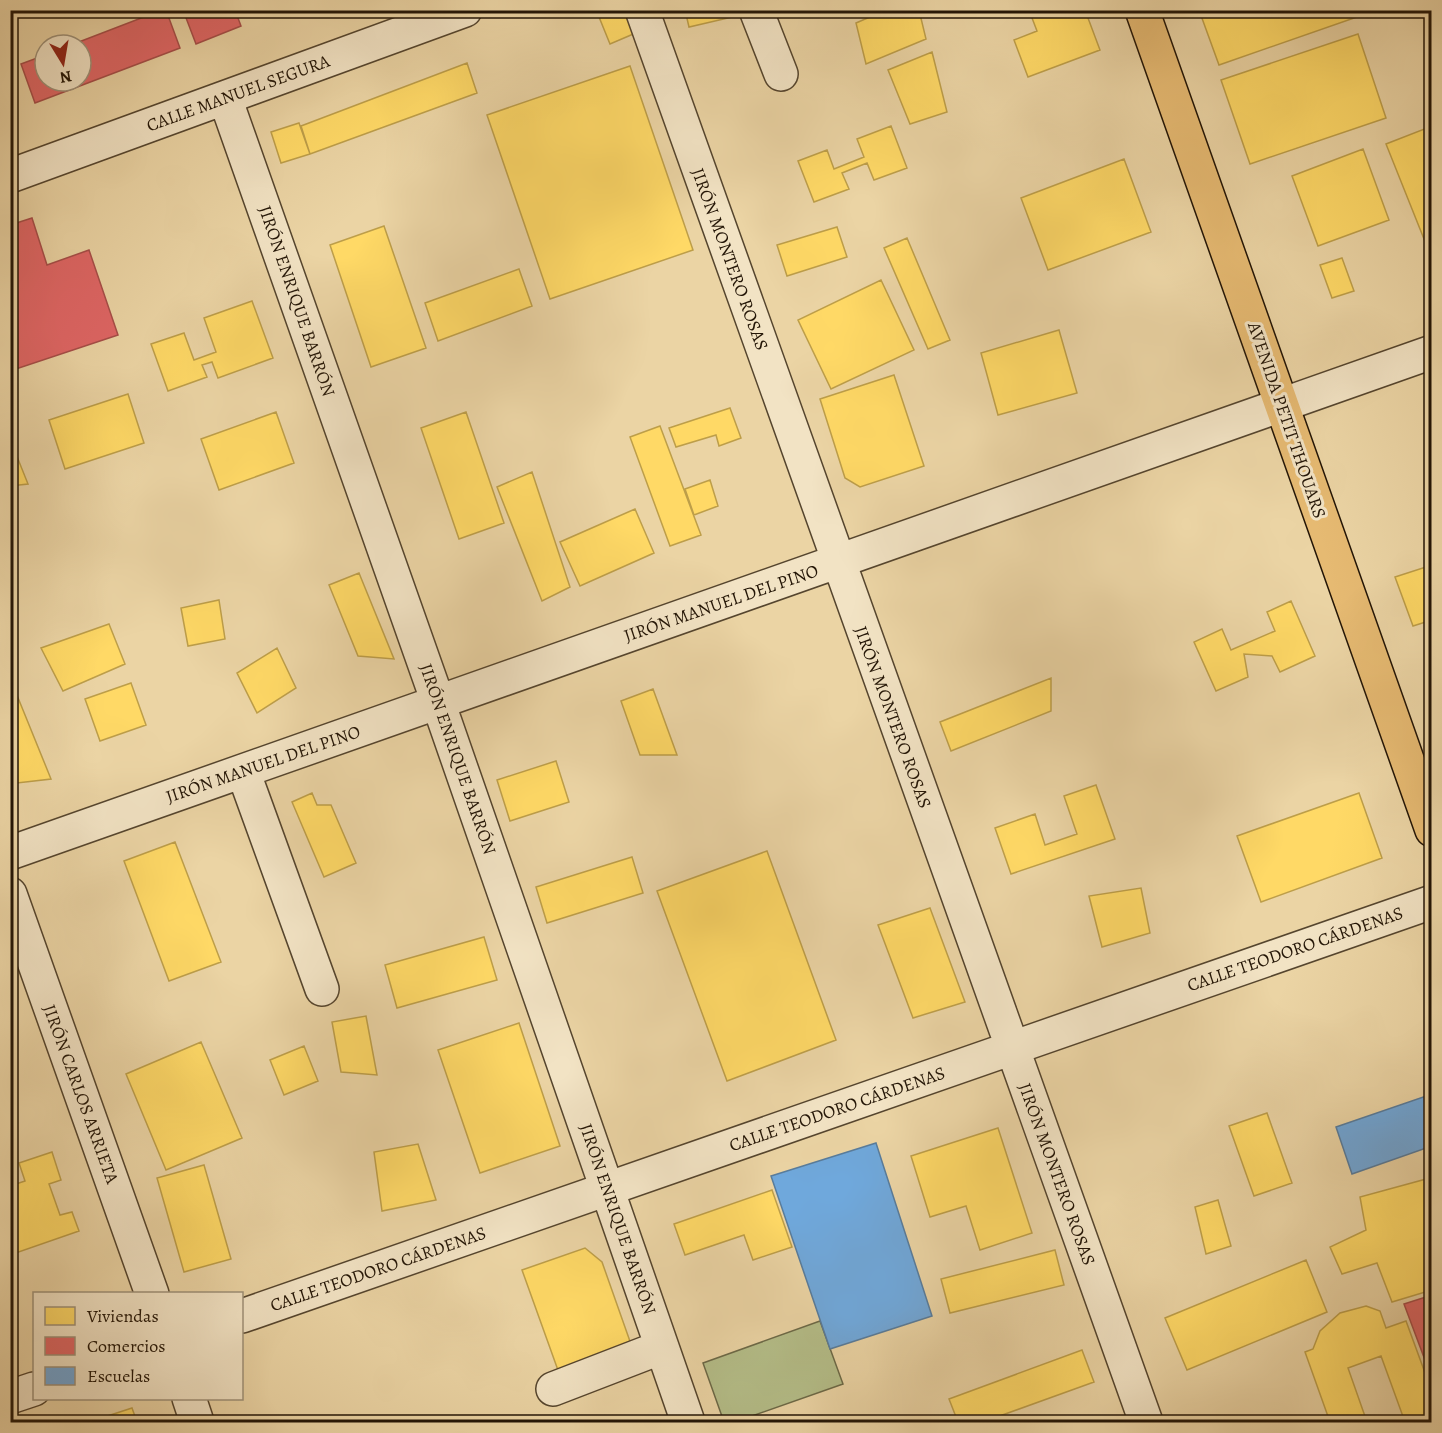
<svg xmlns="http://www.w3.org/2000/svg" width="1442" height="1433" font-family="Alegreya,serif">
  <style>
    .park { fill: #b4bd88; stroke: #6c6947; stroke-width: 1.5 }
    .homes { fill: #ffd966; stroke: #bd9e49; stroke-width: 1.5 }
    .shops { fill: #e06666; stroke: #a74e49; stroke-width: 1.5 }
    .schools { fill: #6fa8dc; stroke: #587c9c; stroke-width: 1.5 }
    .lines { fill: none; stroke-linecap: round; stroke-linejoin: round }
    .minor-casing { stroke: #55452e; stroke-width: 36 }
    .major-casing { stroke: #231506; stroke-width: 36 }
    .minor { stroke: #f2e3c4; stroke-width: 33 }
    .major { stroke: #e6ba72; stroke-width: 33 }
    .labels { text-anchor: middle; stroke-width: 6; stroke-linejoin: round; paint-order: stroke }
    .street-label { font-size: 18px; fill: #231506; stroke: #f2e3c4 }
  </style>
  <rect width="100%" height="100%" fill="#ebd4a4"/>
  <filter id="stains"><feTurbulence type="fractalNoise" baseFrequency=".00333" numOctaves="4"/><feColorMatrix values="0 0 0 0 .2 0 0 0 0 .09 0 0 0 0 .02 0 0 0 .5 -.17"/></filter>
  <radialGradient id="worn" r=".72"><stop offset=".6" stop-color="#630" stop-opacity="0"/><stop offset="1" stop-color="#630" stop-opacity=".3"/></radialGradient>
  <!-- park -->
  <path class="park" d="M820,1321L843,1384L735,1422H724L703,1363Z"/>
  <!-- homes -->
  <path class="homes" d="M601,10H629L638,32L610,44L597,12Z
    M685,10H740L741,15L689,27Z
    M886,10H919L926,39L866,64L856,23Z
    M1029,10H1085L1100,50L1028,77L1014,40L1037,31Z
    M1199,10H1377L1219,65Z
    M1358,34L1386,118L1250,164L1221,80Z
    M932,52L947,112L910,124L888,70Z
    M467,63L477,93L310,154L301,126Z
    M630,66L693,250L550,299L487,115Z
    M299,123L310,154L281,163L271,132Z
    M891,126L907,168L874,180L867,163L842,173L849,189L814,202L798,161L827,150L834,169L864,157L857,139Z
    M1432,126V259L1386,144Z
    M1363,149L1389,220L1318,246L1292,176Z
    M1124,159L1151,232L1048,270L1021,198Z
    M384,226L426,348L371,367L330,245Z
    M837,227L847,257L787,276L777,245Z
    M907,238L950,340L928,349L884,248Z
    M1342,258L1354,291L1332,298L1320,265Z
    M519,269L532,306L438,341L425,303Z
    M881,280L914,350L831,389L798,320Z
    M252,301L273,358L218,378L212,362L202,365L207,377L168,391L151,344L184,333L194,360L216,352L204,318Z
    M1059,330L1077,393L998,415L981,353Z
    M894,375L924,466L860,487L845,478L820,399Z
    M128,394L144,443L65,469L49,420Z
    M730,408L741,438L719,446L716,435L676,447L669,428Z
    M276,412L294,463L219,490L201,439Z
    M466,412L504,523L459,539L421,428Z
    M660,426L701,535L670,546L630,437Z
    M10,439L28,484L10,486Z
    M532,472L570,587L542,601L497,487Z
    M710,480L718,506L694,515L685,489Z
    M635,509L654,553L580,586L560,542Z
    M1432,565V620L1413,626L1395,577Z
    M359,573L394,659L358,656L329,585Z
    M219,600L225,639L188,646L181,608Z
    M1291,601L1315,656L1280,672L1272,656L1244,654L1248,677L1216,691L1194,642L1222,629L1231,650L1275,631L1267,612Z
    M109,624L125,664L63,691L41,648Z
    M277,648L296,688L257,713L237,673Z
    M10,678L51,779L17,783L10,767Z
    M1051,678V711L951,751L940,722Z
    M131,683L146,725L100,741L85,699Z
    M653,689L677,755H640L621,701Z
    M556,761L569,802L510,821L497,780Z
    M1096,785L1115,839L1011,874L995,828L1035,814L1045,845L1077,834L1064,796Z
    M312,793L317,805H331L356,863L324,877L292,802Z
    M1359,793L1382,858L1261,902L1237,836Z
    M175,842L221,962L169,981L124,861Z
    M767,851L836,1040L727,1081L657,891Z
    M632,857L643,893L547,923L536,887Z
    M1141,888L1150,933L1102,947L1089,896Z
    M930,908L965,1002L913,1018L878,925Z
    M484,937L497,980L397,1008L385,965Z
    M366,1016L377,1075L341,1072L332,1022Z
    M519,1023L560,1146L480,1173L438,1050Z
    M201,1042L242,1138L166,1170L126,1074Z
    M304,1046L318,1081L284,1095L270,1060Z
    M1267,1113L1292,1183L1254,1196L1229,1126Z
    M998,1128L1032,1233L980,1250L966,1206L930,1217L911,1156Z
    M418,1144L436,1200L382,1211L374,1152Z
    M52,1152L61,1180L49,1184L60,1215L72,1212L79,1231L10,1255V1186L25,1181L19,1163Z
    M204,1165L231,1259L184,1272L157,1178Z
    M1432,1172V1236L1426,1237L1432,1254V1290L1392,1302L1377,1263L1342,1274L1330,1247L1366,1230L1360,1197L1426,1179Z
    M772,1190L792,1247L753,1260L744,1235L685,1255L674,1224Z
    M1218,1200L1231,1246L1206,1254L1195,1207Z
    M585,1248L602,1262L632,1347L559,1373L522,1270Z
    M1055,1250L1064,1285L950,1313L941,1279Z
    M1306,1260L1327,1312L1187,1370L1165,1318Z
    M1366,1306L1380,1311L1386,1328L1406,1321L1432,1392V1422H1405L1381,1356L1348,1368L1367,1422H1330L1305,1352L1313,1349L1320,1331L1340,1313Z
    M1082,1350L1094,1382L983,1422H958L949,1399Z
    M132,1408L137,1422H89Z"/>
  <!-- shops -->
  <path class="shops" d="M162,10H166L180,48L35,103L21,64L45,55V81H81V45H71Z
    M183,10H235L241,26L196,44Z
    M32,218L47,265L89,250L118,335L10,371V225Z
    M1432,1295V1367L1428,1368L1404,1304Z"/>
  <!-- schools -->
  <path class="schools" d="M1432,1094V1146L1352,1174L1336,1127Z
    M876,1143L932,1316L830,1349L771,1176Z"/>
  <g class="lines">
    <defs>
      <path id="minor" d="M642,10L1146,1422
        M756,10L781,74
        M225,98L438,702L688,1422
        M10,176L465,10
        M243,771L322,989
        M10,853L1432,352
        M10,894L152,1294
        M242,1316L1432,902
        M553,1389L662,1347
        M10,1397L34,1389
        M189,1398L197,1422"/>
      <path id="major" d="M1142,10L1432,830"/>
    </defs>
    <!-- minor casing -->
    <use href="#minor" class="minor-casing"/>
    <!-- major casing -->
    <use href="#major" class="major-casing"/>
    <!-- minor -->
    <use href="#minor" class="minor"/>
    <!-- major -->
    <use href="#major" class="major"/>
  </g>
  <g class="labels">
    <!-- street labels -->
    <g class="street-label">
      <text transform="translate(238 93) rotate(-20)" y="6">CALLE MANUEL SEGURA</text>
      <text transform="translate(730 259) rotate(70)" y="6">JIRÓN MONTERO ROSAS</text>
      <text transform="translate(297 301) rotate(71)" y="6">JIRÓN ENRIQUE BARRÓN</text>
      <text transform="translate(1287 420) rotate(71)" y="6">AVENIDA PETIT THOUARS</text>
      <text transform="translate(721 603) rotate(-19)" y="6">JIRÓN MANUEL DEL PINO</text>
      <text transform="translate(893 717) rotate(70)" y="6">JIRÓN MONTERO ROSAS</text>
      <text transform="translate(458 759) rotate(71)" y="6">JIRÓN ENRIQUE BARRÓN</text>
      <text transform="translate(263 764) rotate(-19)" y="6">JIRÓN MANUEL DEL PINO</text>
      <text transform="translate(1295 949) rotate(-19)" y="6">CALLE TEODORO CÁRDENAS</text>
      <text transform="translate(81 1094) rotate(70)" y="6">JIRÓN CARLOS ARRIETA</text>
      <text transform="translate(837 1109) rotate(-19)" y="6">CALLE TEODORO CÁRDENAS</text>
      <text transform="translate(1057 1174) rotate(70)" y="6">JIRÓN MONTERO ROSAS</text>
      <text transform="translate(618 1219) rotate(71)" y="6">JIRÓN ENRIQUE BARRÓN</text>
      <text transform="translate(378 1269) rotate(-19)" y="6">CALLE TEODORO CÁRDENAS</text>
    </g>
  </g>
  <!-- margin -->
  <rect width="1442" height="1433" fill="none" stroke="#ebd4a4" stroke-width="36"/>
  <rect x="12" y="12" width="1418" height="1409" fill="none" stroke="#231506" stroke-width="3"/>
  <rect x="18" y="18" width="1406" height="1397" fill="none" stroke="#231506" stroke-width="1.5"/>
  <!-- legend -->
  <rect x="33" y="1292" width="210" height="108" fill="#f2e3c4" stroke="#9f9178" stroke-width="1.5"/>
  <rect x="45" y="1307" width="30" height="18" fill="#ffd966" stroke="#9f9178" stroke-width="1.5"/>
  <text x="87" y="1322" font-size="18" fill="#231506">Viviendas</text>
  <rect x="45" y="1337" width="30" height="18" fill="#e06666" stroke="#9f9178" stroke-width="1.5"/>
  <text x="87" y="1352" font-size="18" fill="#231506">Comercios</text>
  <rect x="45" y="1367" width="30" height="18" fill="#6fa8dc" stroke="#9f9178" stroke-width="1.5"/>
  <text x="87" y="1382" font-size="18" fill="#231506">Escuelas</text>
  <!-- north arrow -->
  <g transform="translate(63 63) rotate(169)"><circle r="28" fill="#f2e3c4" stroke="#9f9178" stroke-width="1.5"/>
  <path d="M0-4.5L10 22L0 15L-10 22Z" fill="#8f2418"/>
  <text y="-9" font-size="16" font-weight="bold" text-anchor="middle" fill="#231506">N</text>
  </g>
  <rect width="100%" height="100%" filter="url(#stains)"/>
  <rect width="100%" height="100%" fill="url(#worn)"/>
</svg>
